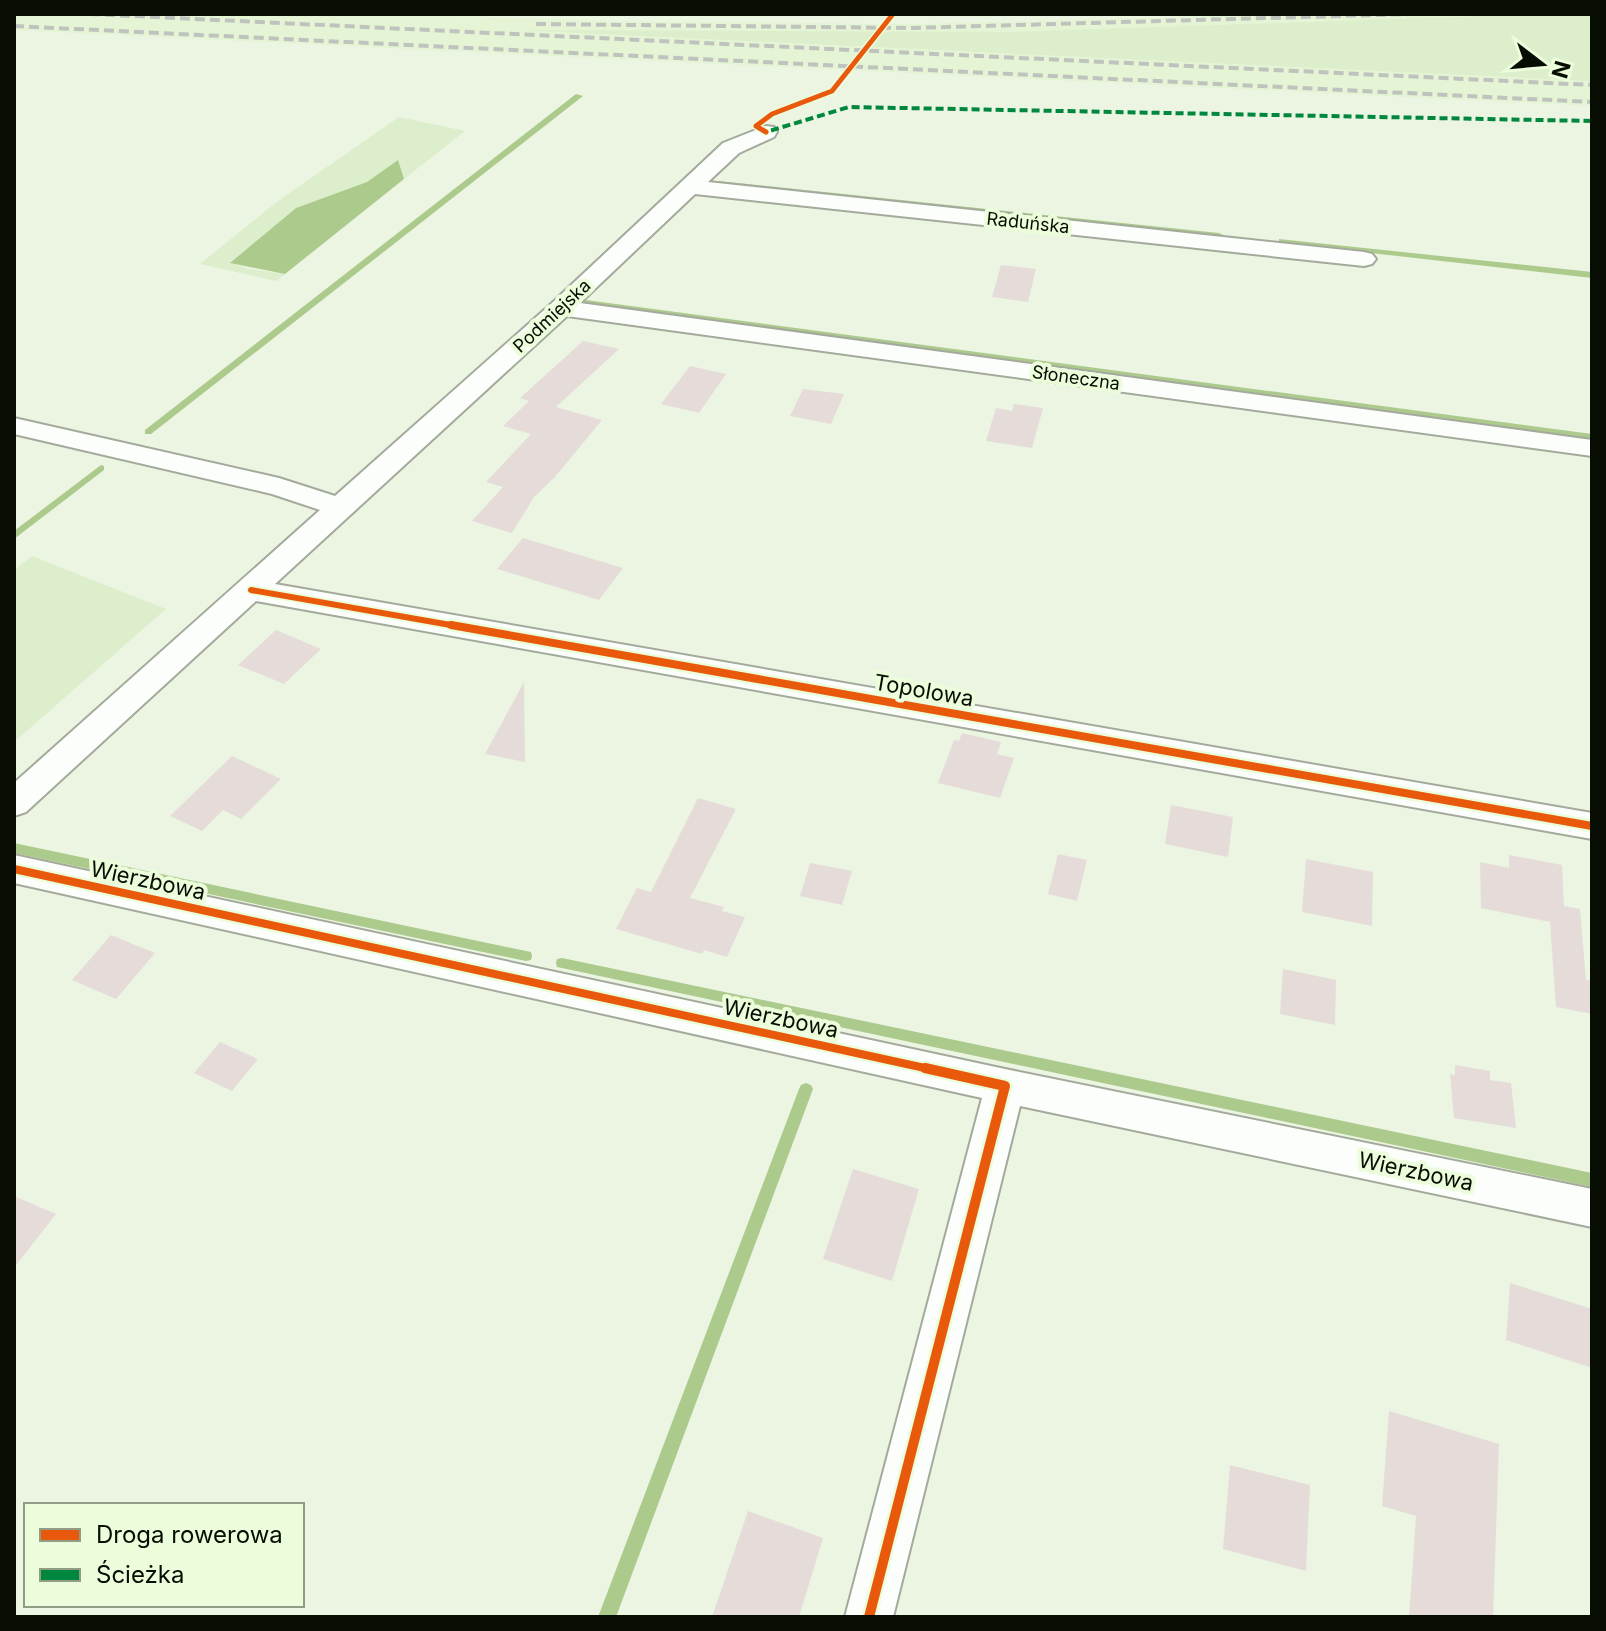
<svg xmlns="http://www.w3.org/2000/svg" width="1606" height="1631" font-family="Inter,sans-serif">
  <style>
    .built { fill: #e4f4d5 }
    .green { fill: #dceecb }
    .water { fill: #adca8d }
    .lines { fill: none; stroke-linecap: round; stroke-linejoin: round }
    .stream { fill: #adca8d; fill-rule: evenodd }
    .building { fill: #e5dcda }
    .street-casing { stroke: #a3aa9c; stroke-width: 4 }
    .street { fill: #fcfefb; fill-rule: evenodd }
    .rail { stroke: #c0c3bd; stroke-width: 4; stroke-dasharray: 10 5; stroke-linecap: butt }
    .quiet { stroke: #00873e; stroke-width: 4; stroke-dasharray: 8 4; stroke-linecap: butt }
    .cycleway-far3-casing { stroke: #ebfdda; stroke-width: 8 }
    .cycleway-far2-casing { stroke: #ebfdda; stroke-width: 10 }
    .cycleway-far1-casing { stroke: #ebfdda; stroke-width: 13 }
    .cycleway-casing { stroke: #ebfdda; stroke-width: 15 }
    .cycleway-far3 { stroke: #e8590c; stroke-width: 5 }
    .cycleway-far2 { stroke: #e8590c; stroke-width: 6 }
    .cycleway-far1 { stroke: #e8590c; stroke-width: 8 }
    .cycleway { stroke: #e8590c; stroke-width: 10 }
    .labels { text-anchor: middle; stroke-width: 8; stroke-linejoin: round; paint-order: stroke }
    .far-street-label { font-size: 18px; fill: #080d04; stroke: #ebfdda }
    .street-label { font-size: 22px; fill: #080d04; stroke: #ebfdda }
  </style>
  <rect width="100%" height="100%" fill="#ebf5e2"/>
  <!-- built -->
  <path class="built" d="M14,14H391L613,21L910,24L1296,14H1592V106L14,30Z"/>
  <!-- green -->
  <path class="green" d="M1548,14H1592V81L518,30L1009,32Z
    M399,117L465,131L404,179L397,161L367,182L296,208L231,263L249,269L285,274L276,281L200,264L278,201Z
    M32,556L166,609L14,742V570Z"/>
  <!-- water -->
  <path class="water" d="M398,160L404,179L285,274L230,263L296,208L367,182Z"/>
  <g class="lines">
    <!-- stream -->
    <path class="stream" d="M576,94L583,96L151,434H145V430Z
      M718,181L1219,233L1223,235L1219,237L721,185L717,183Z
      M1279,239L1592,272V278L1282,243H1279Z
      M586,300L1592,434V440L583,305V301Z
      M101,465L104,466V470L14,539V531Z
      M14,843L526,951L531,952L532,956L531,960L526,961L14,853Z
      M562,958L1592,1173V1187L562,968L557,967L556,963L557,959Z
      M806,1083L811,1085L813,1089L616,1617H598L799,1089L801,1085Z"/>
  </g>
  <!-- building -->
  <path class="building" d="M1001,265L1036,269L1028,302L992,297Z
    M583,341L619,349L556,407L602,420L554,478L534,497L512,533L472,521L503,487L486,482L531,434L503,426L529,401L520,398Z
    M690,366L726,374L699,413L661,404Z
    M803,389L844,394L831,424L790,416Z
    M1014,404L1043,408L1032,448L986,441L996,408L1012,411Z
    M523,538L623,568L599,600L497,569Z
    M276,630L321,649L284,684L238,665Z
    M524,682L525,762L485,754Z
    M962,733L1001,742L997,754L1014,758L1000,798L938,783L954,740L959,741Z
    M232,756L281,779L241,819L223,810L202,831L170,816Z
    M698,798L736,809L690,898L724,907L722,911L745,917L727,957L704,950L702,954L616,929L637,888L651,892Z
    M1171,805L1233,817L1228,857L1165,844Z
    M1058,854L1087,860L1077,901L1048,894Z
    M1509,855L1562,865L1564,906L1580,909L1586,980L1592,981V1014L1556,1007L1550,922L1481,908L1480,862L1509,868Z
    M1306,859L1373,872L1372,926L1302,912Z
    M810,863L852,871L842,905L800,896Z
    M111,935L155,953L116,999L72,980Z
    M1283,969L1336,980L1335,1025L1280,1014Z
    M220,1042L258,1059L232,1091L194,1073Z
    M1455,1065L1490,1071V1080L1511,1083L1516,1128L1454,1118L1450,1074L1455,1075Z
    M853,1169L919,1189L892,1281L823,1259Z
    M14,1196L56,1214L14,1268Z
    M1510,1283L1592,1309V1368L1506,1340Z
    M1389,1411L1499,1444L1493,1617H1409L1416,1516L1382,1506Z
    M1230,1465L1310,1485L1306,1571L1223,1549Z
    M748,1511L823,1538L799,1617H712Z"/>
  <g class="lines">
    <defs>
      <path id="street" d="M766,126L774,127L777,132L774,137L739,153L708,182L1364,252L1372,254L1376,259L1372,264L1364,266L695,194L580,303L1592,440V456L567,316L275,584L1592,813V839L256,601L26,812L14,816V783L320,510L272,494L14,434V418L279,478L335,496L552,303L723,143Z
        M14,855L1005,1069L1592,1189V1227L1020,1106L893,1617H845L982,1098L14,883Z"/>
    </defs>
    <!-- street casing -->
    <use href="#street" class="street-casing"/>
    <!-- street -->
    <use href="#street" class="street"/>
    <!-- rail -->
    <path class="rail" d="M90,14L1592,85
      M536,24L910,28L1412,14
      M14,26L1592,102"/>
    <!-- quiet -->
    <path class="quiet" d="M760,129L766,132L849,107L1592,121"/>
    <defs>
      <path id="cycleway-far3" d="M766,132L756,126L772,114L832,91L893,14"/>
      <path id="cycleway-far2" d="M251,590L462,627"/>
      <path id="cycleway-far1" d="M451,625L1592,826
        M14,869L934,1070"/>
      <path id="cycleway" d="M869,1617L1005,1086L925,1068"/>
    </defs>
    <!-- cycleway-far3 casing -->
    <use href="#cycleway-far3" class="cycleway-far3-casing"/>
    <!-- cycleway-far2 casing -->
    <use href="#cycleway-far2" class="cycleway-far2-casing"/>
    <!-- cycleway-far1 casing -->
    <use href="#cycleway-far1" class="cycleway-far1-casing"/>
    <!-- cycleway casing -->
    <use href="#cycleway" class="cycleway-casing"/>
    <!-- cycleway-far3 -->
    <use href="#cycleway-far3" class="cycleway-far3"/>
    <!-- cycleway-far2 -->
    <use href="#cycleway-far2" class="cycleway-far2"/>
    <!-- cycleway-far1 -->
    <use href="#cycleway-far1" class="cycleway-far1"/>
    <!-- cycleway -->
    <use href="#cycleway" class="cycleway"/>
  </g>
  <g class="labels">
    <!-- far-street labels -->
    <g class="far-street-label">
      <text transform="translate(1028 223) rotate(6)" y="6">Raduńska</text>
      <text transform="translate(552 316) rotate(-43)" y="6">Podmiejska</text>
      <text transform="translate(1076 378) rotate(8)" y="6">Słoneczna</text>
    </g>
    <!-- street labels -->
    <g class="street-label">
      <text transform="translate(924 690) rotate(10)" y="8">Topolowa</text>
      <text transform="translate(148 880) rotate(12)" y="8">Wierzbowa</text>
      <text transform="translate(781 1018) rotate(12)" y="8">Wierzbowa</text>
      <text transform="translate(1416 1171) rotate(12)" y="8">Wierzbowa</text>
    </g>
  </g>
  <!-- border -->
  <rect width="1606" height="1631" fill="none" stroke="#080d04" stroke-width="32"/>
  <!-- legend -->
  <rect x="24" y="1503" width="280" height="104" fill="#ebfdda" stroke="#909d84" stroke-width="2"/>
  <rect x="40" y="1529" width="40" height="12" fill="#e8590c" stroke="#909d84" stroke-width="2"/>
  <text x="96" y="1543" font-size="24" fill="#080d04">Droga rowerowa</text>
  <rect x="40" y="1569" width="40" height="12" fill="#00873e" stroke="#909d84" stroke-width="2"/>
  <text x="96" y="1583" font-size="24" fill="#080d04">Ścieżka</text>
  <!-- north arrow -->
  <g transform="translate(1542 64) rotate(106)" stroke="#ebfdda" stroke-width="6" paint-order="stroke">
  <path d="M0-6L14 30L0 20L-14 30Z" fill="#080d04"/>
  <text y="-12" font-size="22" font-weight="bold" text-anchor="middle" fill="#080d04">N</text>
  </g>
</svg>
